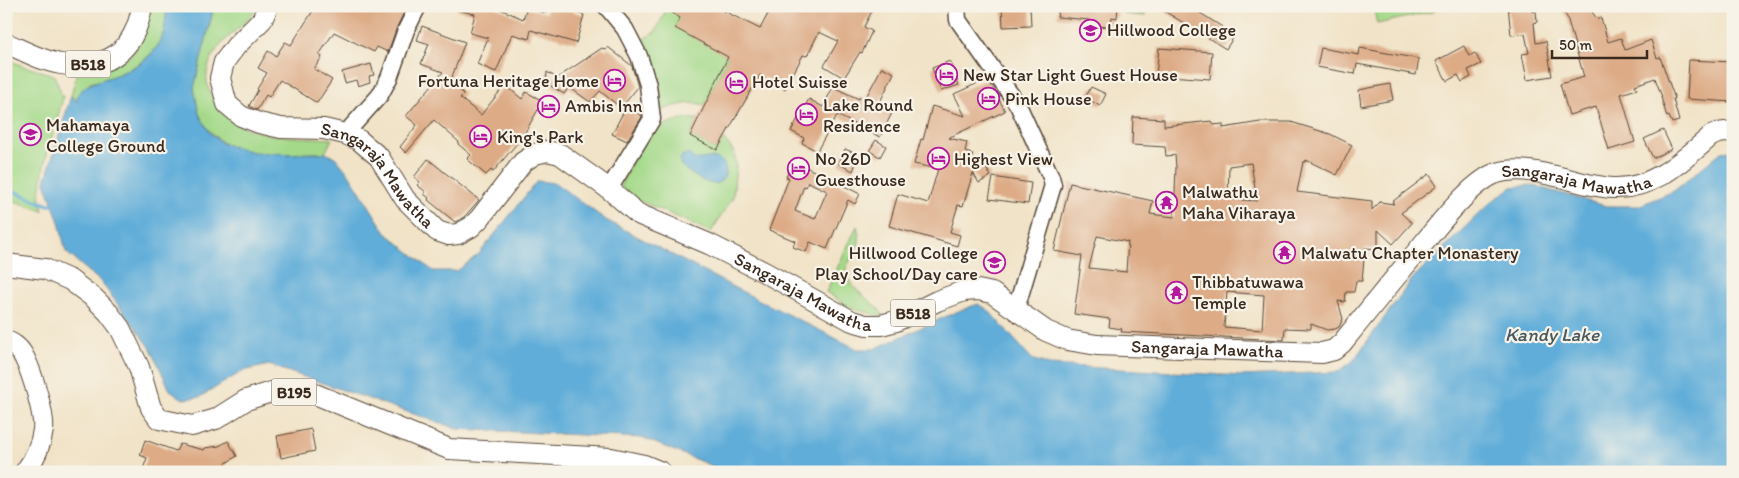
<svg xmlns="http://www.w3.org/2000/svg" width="1739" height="478" font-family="Itim,sans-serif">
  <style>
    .green { fill: #a4d98a; stroke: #708254 }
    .water { fill: #60add9; stroke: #4e6c7c }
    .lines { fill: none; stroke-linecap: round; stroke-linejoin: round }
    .stream { stroke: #60add9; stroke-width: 4 }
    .building { fill: #ddab86; fill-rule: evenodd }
    .minor-casing { stroke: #564637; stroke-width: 19 }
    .major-casing { stroke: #564637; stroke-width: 22 }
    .minor { stroke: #fff; stroke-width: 16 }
    .major { stroke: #fff; stroke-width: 20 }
    .labels { text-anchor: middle; stroke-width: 4.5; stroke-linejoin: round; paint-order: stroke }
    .shield { fill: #f7f3e8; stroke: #73665b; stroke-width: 1 }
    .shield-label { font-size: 16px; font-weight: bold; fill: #3b2a1e }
    .poi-label { font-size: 18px; fill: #3b2a1e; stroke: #f7f3e8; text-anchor: start }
    .street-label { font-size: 18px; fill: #3b2a1e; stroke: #f7f3e8 }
    .water-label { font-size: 19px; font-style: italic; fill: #48585f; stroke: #f7f3e8 }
  </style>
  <rect width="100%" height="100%" fill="#f7f3e8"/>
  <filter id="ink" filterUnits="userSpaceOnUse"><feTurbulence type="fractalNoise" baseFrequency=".02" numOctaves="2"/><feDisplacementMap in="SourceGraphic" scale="10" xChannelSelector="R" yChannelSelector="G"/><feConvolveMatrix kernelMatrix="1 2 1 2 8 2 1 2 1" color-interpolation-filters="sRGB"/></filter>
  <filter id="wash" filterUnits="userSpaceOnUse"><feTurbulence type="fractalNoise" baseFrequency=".0096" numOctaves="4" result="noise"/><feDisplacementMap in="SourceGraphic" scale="20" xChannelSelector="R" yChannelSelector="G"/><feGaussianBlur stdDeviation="1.12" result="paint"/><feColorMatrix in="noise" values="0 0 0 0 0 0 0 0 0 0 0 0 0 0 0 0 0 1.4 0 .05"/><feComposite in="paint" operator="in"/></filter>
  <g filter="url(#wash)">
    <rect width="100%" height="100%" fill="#f1e3c7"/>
    <!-- green -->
    <path class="green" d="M150,6H167C166,18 165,35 158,45C143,67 115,77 90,83L77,101L71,96L78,70C91,67 107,67 120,62C142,54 145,26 150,6Z
      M214,6H258C246,26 223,37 212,57C205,72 205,83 212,97C233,141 291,136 332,139L325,153C284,152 223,164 201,118C197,109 193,98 194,88C194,80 198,70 200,62C205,43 210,25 214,6Z
      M673,6L728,57L705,105C688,100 671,107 655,113L638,42L655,32L667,9L670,11Z
      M1126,6H1146L1145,16L1125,14Z
      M1373,6H1434L1435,11L1377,24Z
      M6,59L23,66L54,75L63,98L44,165L40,193L43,211L6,198Z
      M682,119H698L690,136L717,150L724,139L734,152L736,165L733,197L711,232L622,193L621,184C639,149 640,130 682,119Z
      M857,226C858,231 860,237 859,242C857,257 839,265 849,281C857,294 877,304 883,315L880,316L851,308L826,292Z"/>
    <!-- water -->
    <path class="water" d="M167,6H214L194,88L199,114L210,133L222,143L238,148L253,152L289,154L325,153L335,157L349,174L386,233L433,271H457L479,254L537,181L555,183L606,220L735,288L857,349H874L956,312L978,304L987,309L1032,359L1049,365L1242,376L1338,372L1353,361L1413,278L1491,202L1512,187L1531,185L1606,206H1638L1674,191L1721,152L1733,151V472H727L643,438L458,429L269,365L243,371L200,397L183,399L170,390L150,347L101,282L66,252L59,222L45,182L71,96L77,101L78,94C86,84 93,83 104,79C124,73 148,63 159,44C165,34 166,18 167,6Z
      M689,154L694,159C702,160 710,156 718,159C729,163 728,180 717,183C707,187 686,171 680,164V159L683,155Z"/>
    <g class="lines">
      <!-- stream -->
      <path class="stream" d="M6,188L45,204L53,205"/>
    </g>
    <g id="blocks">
      <!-- building -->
      <path class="building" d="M316,6H407L397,27L388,52L377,47L374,52L334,32L319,55L322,57L314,69L332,80L317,103L280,80L269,97L266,95L257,110L249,106L258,90L257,89L267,73L258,68L268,51L276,56L285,42L291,45Z
        M457,6H493L523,19L527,8L546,13L548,6H555L584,15L576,43L531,30L529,39L512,34L496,72L477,64L488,38L470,33L475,14L457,10Z
        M662,6H722L720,9L760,29L772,6H874L864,27L872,31L862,53L860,52L844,78L824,66L838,41L819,32L807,56L803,55L785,89L760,75L717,150L690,136L728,57L675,28L680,18Z
        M1002,6H1030L1031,26L1003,27Z
        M1059,6H1118L1117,18L1112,17L1111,24L1107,26L1099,27L1089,20L1057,17Z
        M1156,6H1189L1235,35L1226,49Z
        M1508,6H1531L1532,12L1536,11L1537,22L1534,23L1536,43L1546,41L1552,76L1527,80L1522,54L1529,53L1525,34L1511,35Z
        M1559,6H1588L1597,19L1601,18L1608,42L1621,38L1625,50L1651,40L1657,58L1660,57L1675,99H1673L1679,121L1672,123L1669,116L1667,117L1661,97H1662L1655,78L1635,85L1637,89L1621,94L1635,142L1609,150L1596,107L1569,115L1560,84L1584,77L1567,17Z
        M422,26L465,42L450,82L464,94L460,98L481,115L505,85L522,99L526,92L543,101L523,136L493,172L491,170L486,175L467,159L471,155L458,144L459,142L434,120L406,153L400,147L417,125L406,116L443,72L421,64L429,44L417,40Z
        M1464,46L1469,56L1475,53L1481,64L1468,70L1471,77L1462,82L1458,75L1447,81L1436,61Z
        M608,47L632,66L638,87L621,108L600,91L590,102L569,87L564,94L546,83L547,72L557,78L602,48L606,50Z
        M1159,48L1212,52L1210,79L1156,75Z
        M1321,48L1359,55L1360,48L1419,59L1416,75L1357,64L1355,74L1317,67Z
        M1689,60L1733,62V102L1687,99Z
        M950,61L959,85L941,91L932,68Z
        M371,64L374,75L369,76L370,82L358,86L356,80L345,83L342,72Z
        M882,67L894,73L878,106L892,113L880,137L837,115L817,151L802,143L804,138L791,131L809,99L823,107L833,87L859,99L860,97L865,99Z
        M987,79L994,89L1005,111L948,138L967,142L965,152L973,154L971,159L982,162L991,176L979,183L973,173L963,206L958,205L950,232L960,235L957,246L889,226L898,194L928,203L938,169L914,164L921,139L923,140L932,106L965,116L954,94Z
        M1390,84L1393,100L1361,106L1359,90Z
        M1091,87L1106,94L1100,106L1085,98Z
        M626,107L641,115L642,117L627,141L612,134Z
        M1133,117L1164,119V126L1212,121L1213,125L1223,124V128L1260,122H1291L1330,134L1352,145L1337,175L1306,160L1305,162H1303L1297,192L1372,201V210L1380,202L1394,204L1392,202L1429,174L1437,186L1401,213L1412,223L1393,244L1378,230V249L1365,248L1362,281H1356L1354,292H1346L1345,302L1338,301L1343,319L1339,327L1335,329L1327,330L1311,324V329L1285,328L1284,340L1121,332L1122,329L1109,327L1110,319L1074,314L1082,256L1054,251L1070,183L1153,201L1150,214L1174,217L1176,167L1175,155L1166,156L1165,147L1132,145ZM1251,163L1257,201L1228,199L1229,166ZM1097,236L1128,242L1126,272L1089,268ZM1227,292L1264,295L1262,330L1224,327Z
        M1663,130L1672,149L1653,158L1644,139Z
        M876,140L886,146L880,157L869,151Z
        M845,149L859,155L853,171L839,164Z
        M428,159L479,200L464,217L455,222L428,200L429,198L424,194L426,192L417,185L420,182L414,177Z
        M794,161L860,194L855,204L848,200L827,249L810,242L806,252L793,247L795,241L769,230L789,178L786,177ZM808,182L827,191L815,219L795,211L804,186L806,187Z
        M993,177L1031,183L1028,204L989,199Z
        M311,429L315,451L281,458L277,436Z
        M145,440L176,451L180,444L204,450L205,448L219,446L228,441L237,456L226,463L223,472H142L147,458L140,455Z"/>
    </g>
  </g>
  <g filter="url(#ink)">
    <use href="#blocks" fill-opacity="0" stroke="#564637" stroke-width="1"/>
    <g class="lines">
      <defs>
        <path id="minor" d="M606,6L625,29L639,56L648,85L652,119L609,189
          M957,6L958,20L1018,105L1051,177L1053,185L1016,309
          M345,134L380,95L389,78L406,30L418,6"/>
        <g id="major">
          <path id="s1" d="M268,6L262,20L236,46L224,62L220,78L227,104L241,116L259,123L281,128L324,129L345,134L359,140L379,157L405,199L437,231L449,235L458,234L471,227L480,218L523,162L535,154L547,151L560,154L609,189L638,214L709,244L766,273L852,321L866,325H881L896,321L937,301L964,291L978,290L992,293L1046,331L1067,340L1097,345L1322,353L1334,350L1342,343C1367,312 1393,280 1419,249C1436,228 1470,184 1494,174C1511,168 1529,170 1546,174C1568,178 1591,187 1613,188C1653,190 1683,160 1711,136L1718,133L1733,131"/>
          <path d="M6,43C24,51 42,61 61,64C106,71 135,52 142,6"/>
          <path d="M6,264L45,269L70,280L94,298L108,312L120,328L139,367L151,408L159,419L192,426L216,419L246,400L271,392L289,391L315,394L449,449L611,458L644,465L661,472"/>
          <path d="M6,341C15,344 21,350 25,359C32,373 45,415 43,430C41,445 34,460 25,472"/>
        </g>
      </defs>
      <!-- minor casing -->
      <use href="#minor" class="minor-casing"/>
      <!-- major casing -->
      <use href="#major" class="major-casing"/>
      <!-- minor -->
      <use href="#minor" class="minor"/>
      <!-- major -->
      <use href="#major" class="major"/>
    </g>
  </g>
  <!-- icons -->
  <defs>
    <symbol id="school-ring" viewBox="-11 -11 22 22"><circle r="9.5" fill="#f7f3e8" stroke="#b5179e" stroke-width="1.5"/><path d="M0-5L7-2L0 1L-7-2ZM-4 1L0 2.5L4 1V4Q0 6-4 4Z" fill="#b5179e"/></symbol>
    <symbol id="hotel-ring" viewBox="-11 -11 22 22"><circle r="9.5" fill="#f7f3e8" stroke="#b5179e" stroke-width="1.5"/><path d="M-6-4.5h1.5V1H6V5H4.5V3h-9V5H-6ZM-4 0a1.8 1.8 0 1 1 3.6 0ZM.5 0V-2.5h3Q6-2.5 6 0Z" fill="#b5179e"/></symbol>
    <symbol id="temple-ring" viewBox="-11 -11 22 22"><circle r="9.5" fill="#f7f3e8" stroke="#b5179e" stroke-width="1.5"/><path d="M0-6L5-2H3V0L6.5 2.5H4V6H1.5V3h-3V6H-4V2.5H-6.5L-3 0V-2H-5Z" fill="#b5179e"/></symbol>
  </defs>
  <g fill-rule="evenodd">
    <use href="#school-ring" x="1078" y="18" width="25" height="25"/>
    <use href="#hotel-ring" x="934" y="62" width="25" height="25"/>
    <use href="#hotel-ring" x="602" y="68" width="25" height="25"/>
    <use href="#hotel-ring" x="724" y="70" width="25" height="25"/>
    <use href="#hotel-ring" x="976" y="86" width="25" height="25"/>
    <use href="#hotel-ring" x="536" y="94" width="25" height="25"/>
    <use href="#hotel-ring" x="794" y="102" width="25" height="25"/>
    <use href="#school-ring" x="18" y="122" width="25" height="25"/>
    <use href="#hotel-ring" x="468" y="124" width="25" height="25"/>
    <use href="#hotel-ring" x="926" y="146" width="25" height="25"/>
    <use href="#hotel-ring" x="786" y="156" width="25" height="25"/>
    <use href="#temple-ring" x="1154" y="190" width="25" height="25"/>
    <use href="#temple-ring" x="1272" y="240" width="25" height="25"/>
    <use href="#school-ring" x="982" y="250" width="25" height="25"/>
    <use href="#temple-ring" x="1164" y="280" width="25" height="25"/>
  </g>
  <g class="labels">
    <!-- shield labels -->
    <g class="shield">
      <rect x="65.5" y="50.5" width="45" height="27" rx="4"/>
      <rect x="890.5" y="299.5" width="45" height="27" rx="4"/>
      <rect x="271.5" y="378.5" width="45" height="27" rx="4"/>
    </g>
    <g class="shield-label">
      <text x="88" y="70">B518</text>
      <text x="913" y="319">B518</text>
      <text x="294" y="398">B195</text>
    </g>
    <!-- poi labels -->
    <g class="poi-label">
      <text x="1107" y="36">Hillwood College</text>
      <text x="963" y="81">New Star Light Guest House</text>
      <text x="599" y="87" text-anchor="end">Fortuna Heritage Home</text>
      <text x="752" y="88">Hotel Suisse</text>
      <text x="1005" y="105">Pink House</text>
      <text x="823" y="111">Lake Round<tspan x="823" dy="21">Residence</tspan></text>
      <text x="565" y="112">Ambis Inn</text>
      <text x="46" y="131">Mahamaya<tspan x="46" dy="21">College Ground</tspan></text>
      <text x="497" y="143">King's Park</text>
      <text x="815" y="165">No 26D<tspan x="815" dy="21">Guesthouse</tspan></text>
      <text x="954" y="165">Highest View</text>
      <text x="1182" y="198">Malwathu<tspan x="1182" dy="21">Maha Viharaya</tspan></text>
      <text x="978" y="259" text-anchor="end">Hillwood College<tspan x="978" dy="21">Play School/Day care</tspan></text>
      <text x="1301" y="259">Malwatu Chapter Monastery</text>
      <text x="1192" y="288">Thibbatuwawa<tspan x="1192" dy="21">Temple</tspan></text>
    </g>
    <!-- street labels -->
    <g class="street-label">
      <text dy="6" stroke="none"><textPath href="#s1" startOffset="1702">Sangaraja Mawatha</textPath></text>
      <text dy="6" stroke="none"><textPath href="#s1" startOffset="292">Sangaraja Mawatha</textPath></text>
      <text dy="6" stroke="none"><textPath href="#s1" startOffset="818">Sangaraja Mawatha</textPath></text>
      <text dy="6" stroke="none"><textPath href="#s1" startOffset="1252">Sangaraja Mawatha</textPath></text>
    </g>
    <!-- water labels -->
    <g class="water-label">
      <text x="1552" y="341">Kandy Lake</text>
    </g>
  </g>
  <!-- margin -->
  <rect width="1739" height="478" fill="none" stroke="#f7f3e8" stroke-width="25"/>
  <!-- scale -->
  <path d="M1552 50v8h95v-8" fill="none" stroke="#3b2a1e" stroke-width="2.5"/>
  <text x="1559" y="50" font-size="15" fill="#3b2a1e" stroke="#f7f3e8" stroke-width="4" paint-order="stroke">50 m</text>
</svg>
